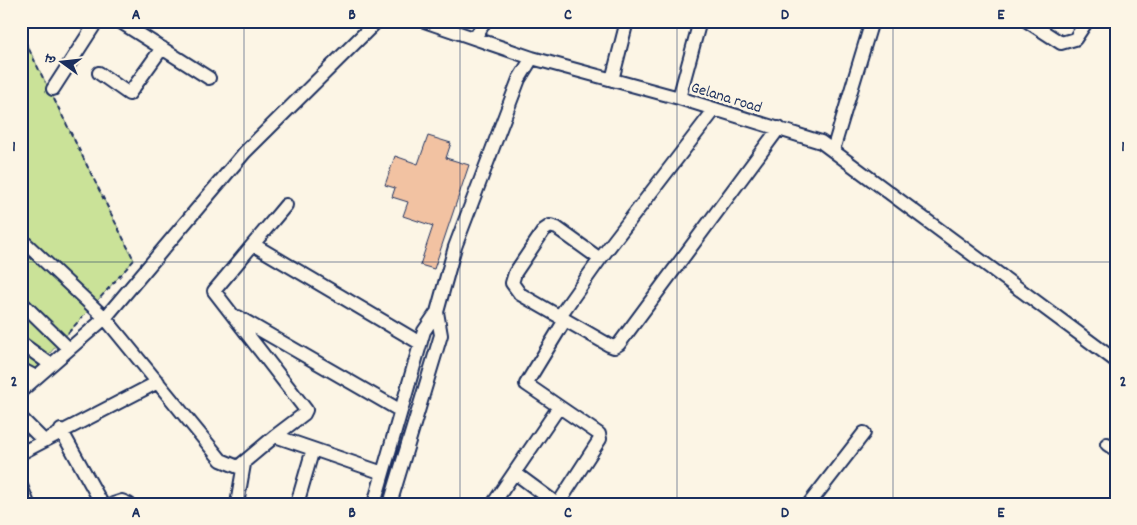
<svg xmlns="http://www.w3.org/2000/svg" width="1137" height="525" font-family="Dekko,'Playpen Sans Deva',sans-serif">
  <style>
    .green { fill: #cae298; stroke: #72887b }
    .building { fill: #f2c2a2; stroke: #1b2f5e }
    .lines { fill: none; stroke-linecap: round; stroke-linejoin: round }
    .minor-casing { stroke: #1b2f5e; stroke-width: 16 }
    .path { stroke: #1b2f5e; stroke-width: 2; stroke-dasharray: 5 4; stroke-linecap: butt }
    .minor { stroke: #fcf5e5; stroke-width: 12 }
    .grid { fill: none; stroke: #1b2f5e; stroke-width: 1; stroke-opacity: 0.55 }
    .labels { text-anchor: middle; stroke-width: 5; stroke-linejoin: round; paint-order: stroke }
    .street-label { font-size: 16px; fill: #1b2f5e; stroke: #fcf5e5 }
    .neatline { fill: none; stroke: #1b2f5e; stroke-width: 2 }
    .grid-label { font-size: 16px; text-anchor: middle; font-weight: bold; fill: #1b2f5e }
  </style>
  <rect width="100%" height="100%" fill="#fcf5e5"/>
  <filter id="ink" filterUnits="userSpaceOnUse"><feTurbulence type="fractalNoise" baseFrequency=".02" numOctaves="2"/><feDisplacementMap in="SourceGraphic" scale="10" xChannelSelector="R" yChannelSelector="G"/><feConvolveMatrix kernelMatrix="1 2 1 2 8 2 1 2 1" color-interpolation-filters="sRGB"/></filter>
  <g filter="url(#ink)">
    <!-- green -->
    <path class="green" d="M21,33L134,260L21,385Z"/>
    <!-- building -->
    <path class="building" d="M428,136L451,143L446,158L469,165L434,269L420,265L433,226L403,216L408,202L392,197L395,188L385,185L395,156L418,164Z"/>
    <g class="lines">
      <defs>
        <path id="minor" d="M119,21L209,78
          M424,21L532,58
          M1027,21L1061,43L1075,39L1087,21
          M475,38L485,21
          M99,73L129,94L162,48
          M612,80L627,21
          M53,89L97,21
          M679,98L700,21
          M833,150L872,21
          M21,239L105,318L221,460L238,467L275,436L313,449L297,504
          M254,245L420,343
          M600,259L557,228L550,226L544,230L515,273L512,283L520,294L609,345L614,347L619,344L779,128
          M21,302L68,348
          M238,317L401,411
          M559,317L600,259L715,109
          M21,343L50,364
          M21,369L36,377
          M21,391L105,318L245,152L377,21
          M21,418L43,440
          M61,430L102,504
          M275,436L304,414L306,410L214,291L286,205
          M1107,444L1116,450
          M313,449L383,473
          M21,453L158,382
          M515,473L557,504
          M21,486L28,504
          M113,504L122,501L129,504
          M237,504L244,464
          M374,504L424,331L437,312L455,247L519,79L532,58L679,98L821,142L1116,361
          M390,504L441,335L437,312
          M493,504L559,407
          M558,504L600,439L599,434L526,384L565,320
          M809,504L864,433"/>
      </defs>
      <!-- minor casing -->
      <use href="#minor" class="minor-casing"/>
      <!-- path -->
      <path class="path" d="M21,33L45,82
        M54,99L134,260L100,298
        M68,333L85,314"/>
      <!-- minor -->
      <use href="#minor" class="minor"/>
    </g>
  </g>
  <!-- grid -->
  <path class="grid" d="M244,21V504M460,21V504M677,21V504M893,21V504M21,262H1116"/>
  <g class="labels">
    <!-- street labels -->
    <g class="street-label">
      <text transform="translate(727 96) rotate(17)" y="6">Gelana road</text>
    </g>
  </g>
  <!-- margin -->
  <rect width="1137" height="525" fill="none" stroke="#fcf5e5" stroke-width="55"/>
  <!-- north arrow -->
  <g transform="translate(62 62) rotate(285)" stroke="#fcf5e5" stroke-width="4" paint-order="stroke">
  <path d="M0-4L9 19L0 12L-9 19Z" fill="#1b2f5e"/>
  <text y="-8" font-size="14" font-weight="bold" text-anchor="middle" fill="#1b2f5e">उ</text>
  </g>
  <rect x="28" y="28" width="1082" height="470" class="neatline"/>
  <g class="grid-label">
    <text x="136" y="19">A</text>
    <text x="352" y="19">B</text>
    <text x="568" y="19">C</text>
    <text x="785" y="19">D</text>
    <text x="1001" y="19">E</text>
    <text x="14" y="151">1</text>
    <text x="1123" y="151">1</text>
    <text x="14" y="386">2</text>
    <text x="1123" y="386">2</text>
    <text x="136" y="517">A</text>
    <text x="352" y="517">B</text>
    <text x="568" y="517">C</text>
    <text x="785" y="517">D</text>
    <text x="1001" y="517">E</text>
  </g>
</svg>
